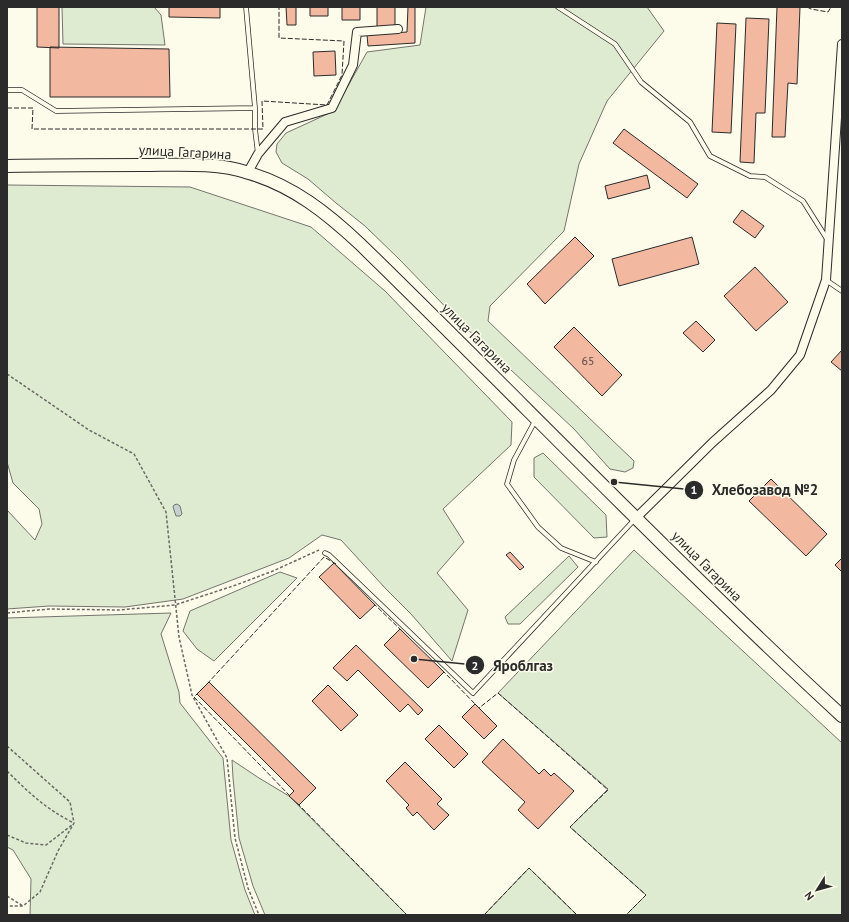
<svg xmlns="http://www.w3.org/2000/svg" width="849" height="922" font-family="'PT Sans',sans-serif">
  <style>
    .green { fill: #deebd1; stroke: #74746e }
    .water { fill: #c7d0d0; stroke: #74746e }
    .building { fill: #f2b8a0; stroke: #2b2b2b }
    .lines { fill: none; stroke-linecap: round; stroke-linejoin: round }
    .service-casing { stroke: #2b2b2b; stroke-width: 5.5 }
    .minor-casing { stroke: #2b2b2b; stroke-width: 10 }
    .secondary-casing { stroke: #2b2b2b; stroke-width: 14 }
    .path { stroke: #6a6964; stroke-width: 1.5; stroke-dasharray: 3 2; stroke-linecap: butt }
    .service { stroke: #fdfbea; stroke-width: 4 }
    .minor { stroke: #fdfbea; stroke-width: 8 }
    .secondary { stroke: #fdfbea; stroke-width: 12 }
    .fence { stroke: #2b2b2b; stroke-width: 1; stroke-dasharray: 5 2; stroke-linecap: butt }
    .labels { text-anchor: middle; stroke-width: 3; stroke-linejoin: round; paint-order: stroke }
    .number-label { font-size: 12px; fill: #5d4e48 }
    .street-label { font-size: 14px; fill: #2b2b2b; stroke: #fdfbea }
    .leader { fill: none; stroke: #2b2b2b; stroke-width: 1.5 }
    .callout-dot { fill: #2b2b2b; stroke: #fdfbea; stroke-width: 1.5 }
    .mark-label { font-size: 12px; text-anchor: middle; font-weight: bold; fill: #fff }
    .callout-label { font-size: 15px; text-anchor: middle; font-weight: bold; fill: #2b2b2b; stroke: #fdfbea; stroke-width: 3; stroke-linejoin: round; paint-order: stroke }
  </style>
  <rect width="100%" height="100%" fill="#fdfbea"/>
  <!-- green -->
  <path class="green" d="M62,7H154L161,15L165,45L63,44Z
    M426,7H647L664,31L607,101L579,164L564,231L490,306L488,321L634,461L633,468L625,472L610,469L574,429L464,326L399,259L365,226L336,203L308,179L282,163L276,152L277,144L286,133L334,111L367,52L420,45Z
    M7,185L190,187L311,227L385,291L512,422L511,445L443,509L464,542L437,573L468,610L452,661L411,614L386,589L341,540L322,535L289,558L183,599L125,607L49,606L7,609V510L35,540L42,524L39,509L13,483L7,462Z
    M543,453L606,515L607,537L594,538L534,477V458Z
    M634,550L842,743V915H626L646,895L570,827L608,789L498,693Z
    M569,556L578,567L520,624H508L505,617Z
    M280,572L297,578L214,661L197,649L183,631L190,611Z
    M171,613L161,634L179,692L180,703L223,758L231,840L245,890L255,915H30L31,879L13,850L7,847V618Z
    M232,760L259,778L289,796L407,915H265L253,886L239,838L233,778Z
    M529,868L577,915H484Z"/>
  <!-- water -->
  <path class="water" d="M177,504L180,506L182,514L180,516H176L173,507L174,505Z"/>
  <!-- building -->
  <path class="building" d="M37,7H59V48L37,47Z
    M169,7H220V18L169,17Z
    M286,7H296V25H287Z
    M310,7H328V16H310Z
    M342,7H360V20H342Z
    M377,7H395V26L377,27Z
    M408,7H415V43L368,46L367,35L407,32Z
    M777,7H800L797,84L788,83L785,137H772Z
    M746,18L769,19L765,113H756L754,163L740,162Z
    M717,23L736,24L731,133L712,132Z
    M50,47L169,49L170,97H50Z
    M335,51L336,75L314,76L313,52Z
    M624,129L698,184L687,198L613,143Z
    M647,175L650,188L608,199L605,186Z
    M742,210L764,226L755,238L733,222Z
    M575,237L594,256L545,304L527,284Z
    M692,237L699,264L619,286L612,259Z
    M755,267L788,302L756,331L724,296Z
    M696,321L715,340L703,352L683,333Z
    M574,327L622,375L602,396L554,347Z
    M842,350V371L831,362Z
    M771,479L827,534L806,556L749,501Z
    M510,552L524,567L520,570L506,555Z
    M842,558V572L835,565Z
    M334,563L375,605L360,619L319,577Z
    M400,629L444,672L428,688L384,645Z
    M356,645L423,710L418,715L408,704L400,712L358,670L347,681L333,668Z
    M209,682L316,788L299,805L289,796L294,791L197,694Z
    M328,685L358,715L341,731L312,701Z
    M475,704L497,726L484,739L462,717Z
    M439,725L468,754L454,768L425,739Z
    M503,739L539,774L544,769L551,776L554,773L574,791L538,829L518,810L525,802L482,762Z
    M405,762L442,799L437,804L449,815L434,830L417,812L413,816L406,808L409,805L386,781Z"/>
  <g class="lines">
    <defs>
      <path id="service" d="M246,7L255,108V129L258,154
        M558,7L615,44L641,82L690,122L710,156L750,176L765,177L803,201L827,239
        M7,90H22L56,111L255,108
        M826,280L842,291
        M535,421L514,460L507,484L538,527L561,548L596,562
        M325,553L329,555L473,693L636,518"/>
      <path id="minor" d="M248,172L258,154L285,122L332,108L353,65L357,32L398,29
        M636,518L713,442L771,390L800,355L826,280L842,44"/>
      <path id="secondary" d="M7,166C52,165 98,165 143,165C178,165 216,162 249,173C293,186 327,213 360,244C521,401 677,564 842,716"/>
    </defs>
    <!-- service casing -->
    <use href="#service" class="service-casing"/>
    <!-- minor casing -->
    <use href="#minor" class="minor-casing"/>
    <!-- secondary casing -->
    <use href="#secondary" class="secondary-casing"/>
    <!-- path -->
    <path class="path" d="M7,374L89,430L134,454L166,512L179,637L192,695L227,758L235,838L248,888L259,915
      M7,613L49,609L119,610L175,605L236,585L273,571L319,550
      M7,746L70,802L74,823L58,851L40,892L23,906H7
      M7,771C28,792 47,810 74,823
      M7,835L26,843L46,845L72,825
      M7,896L23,906"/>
    <!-- service -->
    <use href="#service" class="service"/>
    <!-- minor -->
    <use href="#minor" class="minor"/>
    <!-- secondary -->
    <use href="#secondary" class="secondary"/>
    <!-- fence -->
    <path class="fence" d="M807,7L811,9L828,12L831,7
      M7,108H33L32,129H263L262,101L327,105L342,75L344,41L279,38V7
      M373,603L402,631
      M442,670L479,708L498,693L608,790L570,827L646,895L626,915
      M207,684L324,557L336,564
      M199,692L194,697L291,797
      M297,803L407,915
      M484,915L529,868L577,915"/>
  </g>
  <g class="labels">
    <!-- number labels -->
    <g class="number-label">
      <text x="588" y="365">65</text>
    </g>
    <!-- street labels -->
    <g class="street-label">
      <text transform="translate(185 152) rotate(3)" y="5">улица Гагарина</text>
      <text transform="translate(477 338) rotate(45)" y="5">улица Гагарина</text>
      <text transform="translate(707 566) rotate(45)" y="5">улица Гагарина</text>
    </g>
  </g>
  <!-- callouts -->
  <path class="leader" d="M614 482L694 490M414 659L475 665"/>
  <g class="callout-dot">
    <circle cx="614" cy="482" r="4"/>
    <circle cx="414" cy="659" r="4"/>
    <circle cx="694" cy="490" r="10"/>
    <circle cx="475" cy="665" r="10"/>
  </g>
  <g class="mark-label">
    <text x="694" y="494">1</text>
    <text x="475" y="670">2</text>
  </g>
  <g class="callout-label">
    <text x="765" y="495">Хлебозавод №2</text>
    <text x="523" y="671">Яроблгаз</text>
  </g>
  <!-- border -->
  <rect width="849" height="922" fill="none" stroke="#2b2b2b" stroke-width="16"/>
  <!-- north arrow -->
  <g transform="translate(817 890) rotate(233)" stroke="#fdfbea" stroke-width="3" paint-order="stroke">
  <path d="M0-3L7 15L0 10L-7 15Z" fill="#2b2b2b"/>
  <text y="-6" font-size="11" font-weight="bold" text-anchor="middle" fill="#2b2b2b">N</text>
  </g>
</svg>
